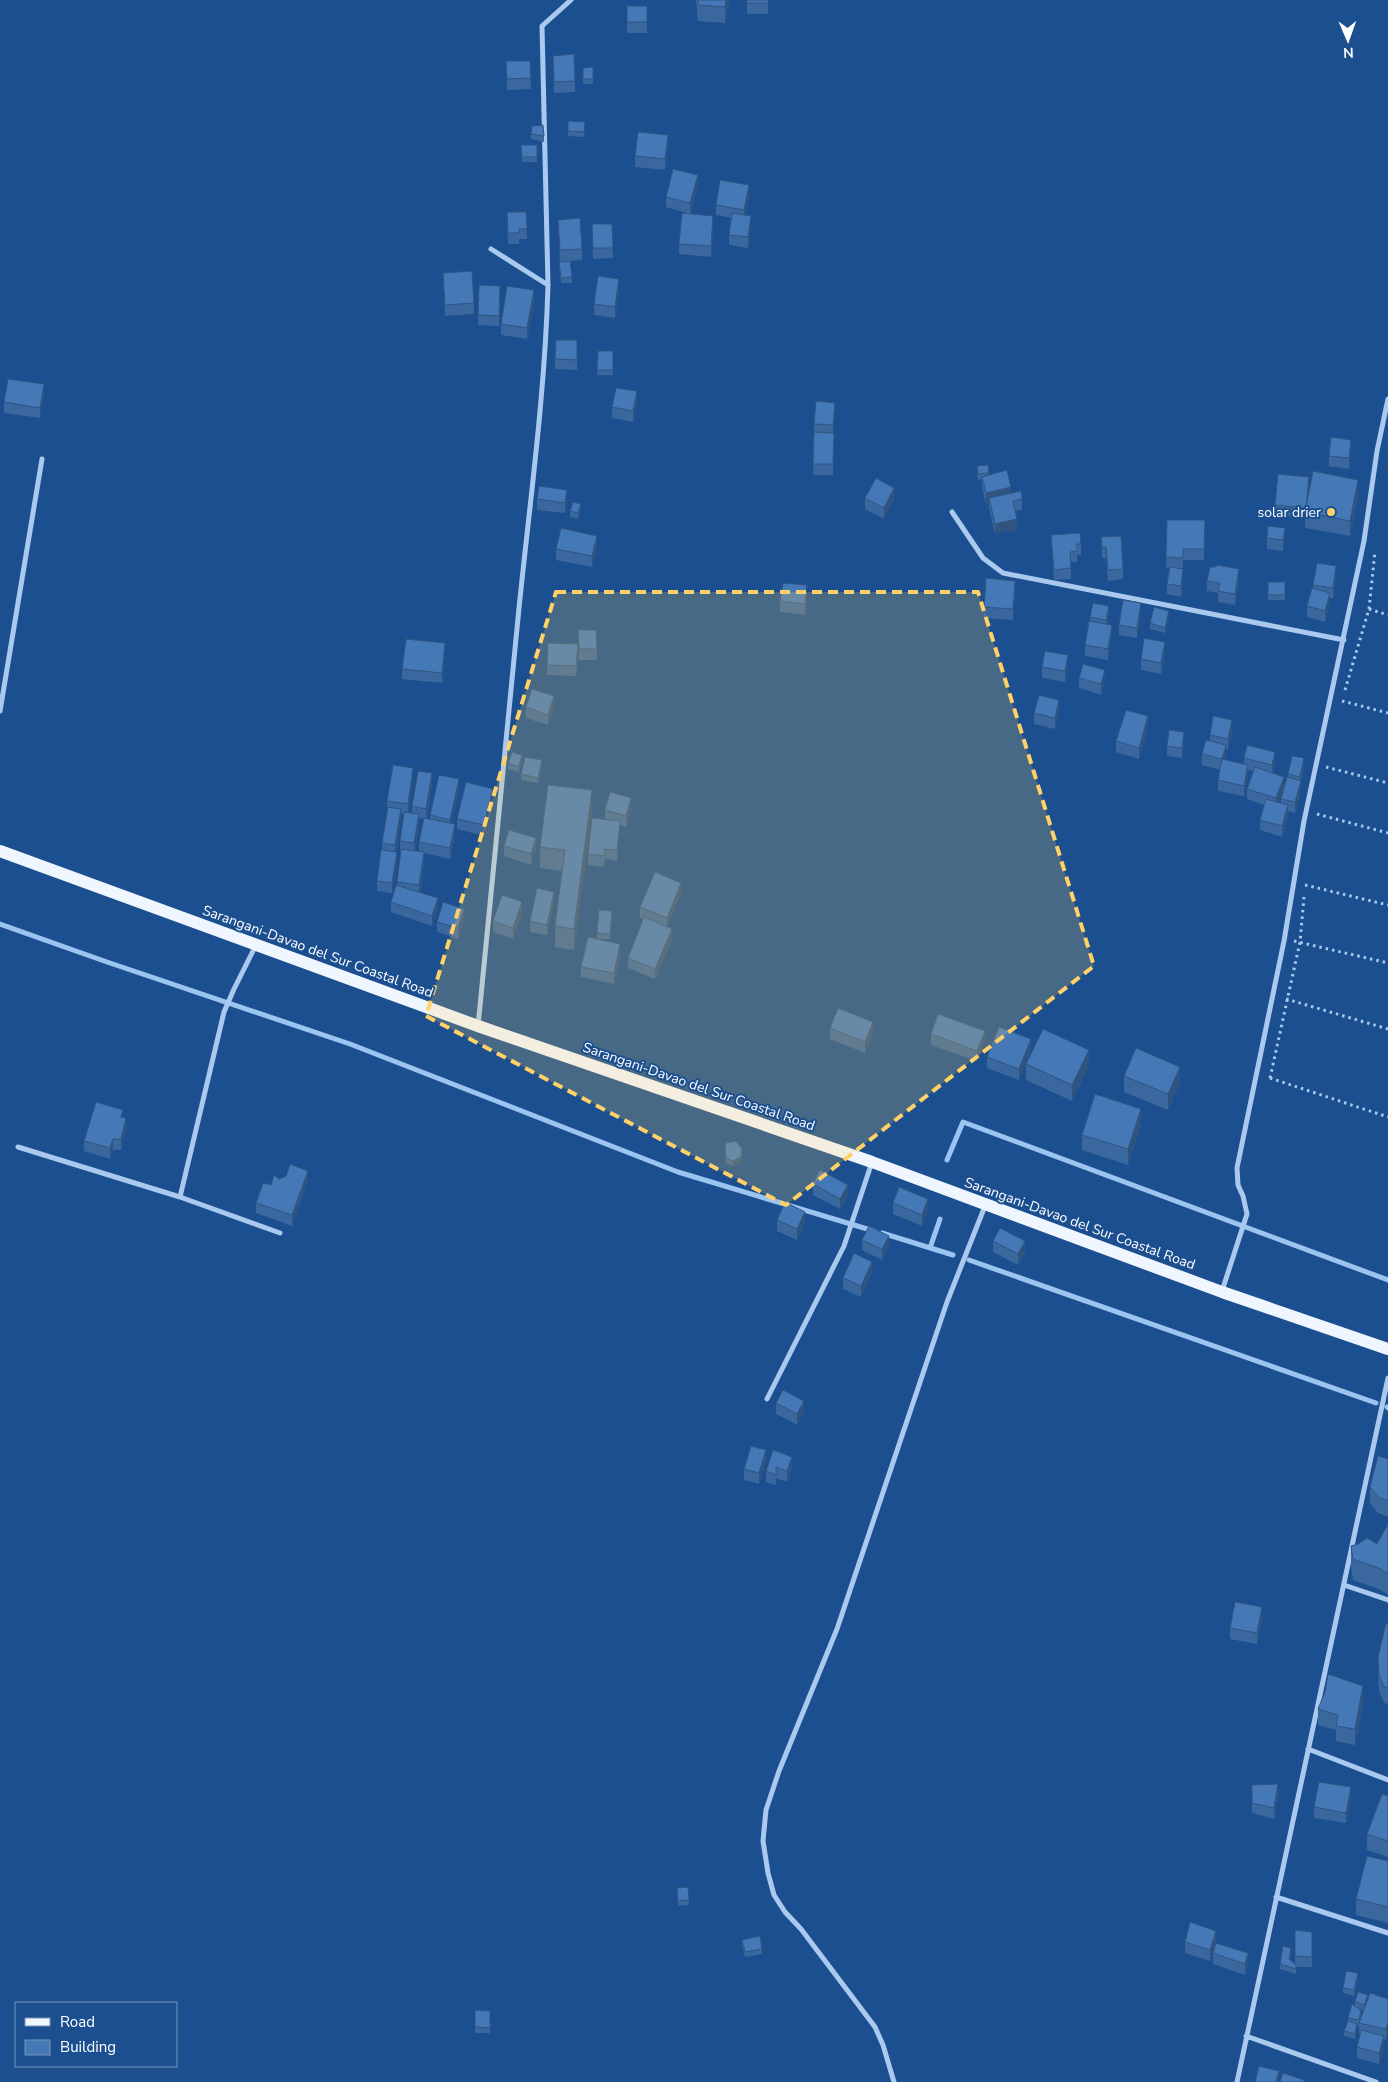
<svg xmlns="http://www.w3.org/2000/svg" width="1388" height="2082" font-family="'Nunito Sans',sans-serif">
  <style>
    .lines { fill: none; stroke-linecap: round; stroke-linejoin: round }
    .stream { stroke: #9cc4f0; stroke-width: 5 }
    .path { stroke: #a9c9ee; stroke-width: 3; stroke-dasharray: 2.5 4; stroke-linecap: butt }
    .street { stroke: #a9c9ee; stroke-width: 5 }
    .primary { stroke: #f0f6ff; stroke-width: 12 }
    .wall { fill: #3a679d; fill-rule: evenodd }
    .shaded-wall { fill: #305480 }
    .building { fill: #4478b7; stroke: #305480 }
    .marked { fill: #ffd166; fill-opacity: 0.2; stroke: #ffd166; stroke-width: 4; stroke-dasharray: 10 6; stroke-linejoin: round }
    .poi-dot { fill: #ffd166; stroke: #1b4f8f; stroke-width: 2 }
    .labels { text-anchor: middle; stroke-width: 4; stroke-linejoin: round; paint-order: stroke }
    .poi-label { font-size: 14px; fill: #fff; stroke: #1b4f8f; text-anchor: end }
    .street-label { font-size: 14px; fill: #fff; stroke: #1b4f8f }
  </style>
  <rect width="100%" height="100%" fill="#1b4f8f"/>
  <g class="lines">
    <!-- stream -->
    <path class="stream" d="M0,924L107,962L350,1044L678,1172L874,1231
      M947,1160L963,1122L1388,1280
      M882,1233L953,1255
      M930,1248L940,1219
      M969,1260L1376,1403
      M1387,1407L1388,1408"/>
    <!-- path -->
    <path class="path" d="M1369,609L1388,615
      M1345,690L1369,609L1375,551
      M1342,701L1388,713
      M1326,767L1388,783
      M1317,814L1388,833
      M1305,885L1388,905
      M1294,941L1388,963
      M1286,999L1388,1029
      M1270,1078L1300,942L1304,897
      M1270,1078L1388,1117"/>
    <!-- street -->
    <path class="street" d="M491,249L548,285
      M952,512L983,558L1003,573L1344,640
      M0,711L42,459
      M478,1026C492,887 505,748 519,608C530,501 545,394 548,285L542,26L571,0
      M18,1147L180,1197L280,1233
      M180,1197L224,1012L234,989L256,945
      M1222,1291L1247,1214L1243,1196L1238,1185L1237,1168L1284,941L1304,821L1364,541L1377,451L1388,399
      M767,1399L844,1246L872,1162
      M1344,1585L1388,1600
      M1308,1749L1388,1780
      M1276,1897L1388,1933
      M1246,2036L1376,2082
      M894,2082L883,2045L875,2027L801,1929L785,1912L774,1895L768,1873L763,1841L766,1810L779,1771L837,1629L947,1302L985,1206
      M1237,2082L1388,1378"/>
    <!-- primary -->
    <path class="primary" d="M0,851L478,1026L872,1162L1222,1292L1388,1349"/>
  </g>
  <!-- wall -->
  <path class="wall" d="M696,0H729L725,23L698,21Z
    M747,0H768V14H747Z
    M627,6H647V33H627Z
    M553,56L575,81V92L554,93Z
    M506,61H530L531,89L507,90Z
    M593,67V84H583V68Z
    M568,121L585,122L584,137L568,136Z
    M531,134L544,136V142L531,139Z
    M521,145H537V162H522Z
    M668,146L665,170L635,167V156Z
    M698,186L690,214L666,207V197Z
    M749,196L745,215L751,227L748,248L729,245V235L731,218L716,215V205Z
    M507,212H526L527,239H519V244H508Z
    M558,220L582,249V260L570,261L572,283H561L559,267V262L560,261Z
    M592,224H612L613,258L593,259Z
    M713,226L711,257L679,254V244Z
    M443,273L474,303V314L445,316Z
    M619,289L615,318L594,315V304Z
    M500,296L499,326L478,325V315Z
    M534,301L527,339L501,335V324Z
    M577,340V370L555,369V359Z
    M598,351H613V375H597Z
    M44,395L40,418L4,413V402Z
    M637,402L633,422L612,418V407Z
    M835,413L833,433V475H813L814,424Z
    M1351,450L1349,469L1329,466V456Z
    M988,465L989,475L1011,493L1022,499V510L1016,511L1017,530L995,534L989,508V503L986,504L982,487V479L978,480L977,472V466Z
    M1309,487L1307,501L1358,496L1350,536L1305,528V518L1275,515V505Z
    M865,498L894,499L884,519L865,509Z
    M537,499L567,501L565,513L537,510Z
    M581,509L578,519L570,517V511Z
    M1167,520H1205L1204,560H1183V568H1179L1183,580L1181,597L1167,594V584L1169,568H1166Z
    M1051,535L1081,544V555H1077V562H1071V579L1054,580Z
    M1101,537L1123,569V579L1108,581L1106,558H1102Z
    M1267,538H1285L1283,551L1267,549Z
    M597,546L592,567L556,560V549Z
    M1336,577L1333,598H1330V603L1325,622L1307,617V606L1313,588V585Z
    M1239,580L1235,605L1218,602V593L1207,591V581Z
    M1268,582H1285V600H1268Z
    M1015,591L1013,620L984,618V607Z
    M807,596L805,615L780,612V601Z
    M1109,611L1107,624L1112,635L1108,660L1085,656V645L1090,621V617Z
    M1141,614L1137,638L1119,635V625Z
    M1169,617L1165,633L1150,629V623Z
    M578,630H596L597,660H579Z
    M1165,653L1161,674L1141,670V659Z
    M445,654L442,683L402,679V669Z
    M578,655L576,676L547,675V665Z
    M1068,666L1065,682L1042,678V667Z
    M1079,678L1105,681L1101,695L1079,688Z
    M526,707H554L548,725L526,718Z
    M1059,710L1055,729L1034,724V713Z
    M1148,727L1139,759L1116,752V741Z
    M1232,731L1228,750L1226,749V755L1225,760L1244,764V758L1275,763L1273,773L1284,787L1279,802L1281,803V799L1288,777V774L1304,769L1301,783V791L1295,813L1288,811V816L1282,837L1260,830V820L1264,805L1247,799V789L1253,771L1248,770V776L1244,796L1218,791V780L1220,770L1202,765V754L1210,740V735Z
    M1184,743L1182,758L1167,756V746Z
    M522,760L519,772L508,769V763Z
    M542,766L538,783L521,780V774Z
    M413,779L408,813H412V806L432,784L427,818L430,819V815L459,790L451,824L455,835L450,859L424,853V862L420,892L438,909L432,926L391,912V902L397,885L401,852H400V841L404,814H401V820L396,852L397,863L392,893L377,891V881L382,850V843L387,810V801ZM419,818L424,819L419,842V851H415L419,824Z
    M493,799L484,836L457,829V819Z
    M631,808L626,827L620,825L617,861L605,859L604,867L588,865V854L605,819V810Z
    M592,811L574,950L555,947V926L562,871L540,868V847Z
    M504,846L536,849L531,865L504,856Z
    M681,893L667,927L672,939L655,979L628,968V958L644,919L640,918V907Z
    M554,902L547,935L530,932V921Z
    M522,913L513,939L493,932V921Z
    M612,916L610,939H597V933Z
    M464,919L458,939L437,932V922Z
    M620,955L614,984L581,977V967Z
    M830,1028L873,1032L865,1053L830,1039Z
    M931,1034L985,1041L977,1061L931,1045Z
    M1031,1050L1019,1080L987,1068V1057Z
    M1026,1064L1089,1066L1072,1101L1026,1080Z
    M1124,1076L1180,1083L1168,1110L1124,1092Z
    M123,1117L126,1129L121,1150H113L110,1159L84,1151V1141Z
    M1141,1125L1128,1165L1082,1150V1135Z
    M725,1150L742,1154L741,1162L733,1166L726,1163Z
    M279,1179L308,1181L292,1226L256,1213V1203Z
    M813,1184L848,1195L840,1209L813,1195Z
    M893,1203L928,1210L922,1226L893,1214Z
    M777,1220L805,1222L797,1240L777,1231Z
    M862,1240L889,1246L882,1260L862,1250Z
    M993,1241L1025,1252L1018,1265L993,1252Z
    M872,1272L861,1297L843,1289V1278Z
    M776,1403L804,1412L797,1425L776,1414Z
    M792,1457V1467L787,1482L776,1478V1485L766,1482V1471Z
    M1388,1459V1517L1378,1513L1370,1503V1487Z
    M766,1461L759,1484L744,1480V1469Z
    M1388,1524V1595L1381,1590L1353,1580L1351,1567V1546L1377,1544Z
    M1262,1618L1257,1644L1230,1639V1628Z
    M1388,1624V1704L1384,1703L1379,1691L1378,1673V1657Z
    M1363,1702L1355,1745L1336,1741V1730L1318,1725V1709Z
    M1252,1785L1278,1795L1274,1819L1252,1813Z
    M1388,1796V1857L1367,1850V1834Z
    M1351,1798L1346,1823L1314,1818V1807Z
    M1388,1861V1923L1356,1915V1899Z
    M677,1888L689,1900V1905L678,1906Z
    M1295,1930L1312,1932V1967H1296V1974L1280,1969V1964L1291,1954L1290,1960L1295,1964Z
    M742,1940L762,1949V1954L745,1957L742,1945Z
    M1216,1941L1210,1961L1185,1953V1942Z
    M1213,1953L1248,1964L1245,1975L1213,1964Z
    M1358,1979L1354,1996L1343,1993V1988Z
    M1368,1998L1388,1999V2033L1386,2040L1384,2039V2047L1379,2064L1357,2058V2047L1360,2034H1359V2024V2026L1357,2025V2030L1355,2039L1344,2036V2031L1348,2022V2018L1355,2006V2001ZM1358,2008L1364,2010L1360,2021L1361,2015Z
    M475,2010L490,2011V2033H475Z"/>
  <!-- shaded-wall -->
  <path class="shaded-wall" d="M726,0H729L725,23V7Z
    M668,135V146L665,170V159Z
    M698,175V186L690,214V203Z
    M749,185V196L744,221V210Z
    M713,216V226L711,257V246Z
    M751,216V227L748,248V237Z
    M619,279V289L615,318V307Z
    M534,290V301L527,339V328Z
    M44,384V395L40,418V408Z
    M637,391V402L633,422V411Z
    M835,403V413L833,436V425Z
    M1351,440V450L1349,469V458Z
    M1309,477V487L1306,512Z
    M1358,480V496L1350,536V521Z
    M1011,487V497L989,498V503L986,504V493Z
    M894,488V499L884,519V508Z
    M567,490V501L565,513V503Z
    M581,504V509L578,519V513Z
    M1017,519V530L995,534V524Z
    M1285,528V538L1283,551V540Z
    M597,536V546L592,567V556Z
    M1336,566V577L1333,598V588Z
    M1183,569V580L1181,597V586Z
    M1239,569V580L1235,605V594Z
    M1015,581V591L1013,620V609Z
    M807,585V596L805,615V604Z
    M1330,593V603L1325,622V611Z
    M1141,603V614L1137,638V628Z
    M1109,606V611L1106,626V620Z
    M1169,611V617L1165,633V628Z
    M1112,625V635L1108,660V649Z
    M1165,642V653L1161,674V663Z
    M445,643V654L442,683V673Z
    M1068,655V666L1065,682V671Z
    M1105,670V681L1101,695V684Z
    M554,696V707L548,725V715Z
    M1059,700V710L1055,729V718Z
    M1148,716V727L1139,759V748Z
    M1232,720V731L1228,750V739Z
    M1184,732V743L1182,758V748Z
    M1226,745V755L1222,770V759Z
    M1275,752V763L1272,776V765Z
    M522,755V760L519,772V767Z
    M1304,758V769L1301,783V791L1295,813V802L1300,784V777Z
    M542,760V766L538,783V778Z
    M1248,765V776L1244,796V786Z
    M413,768V779L408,815V804Z
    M432,773V784L426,820V809Z
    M1284,777V787L1276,809V798Z
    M459,779V790L450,830V820Z
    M493,789V799L484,836V825Z
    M592,790V811L574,950V929Z
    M631,798V808L626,827V816Z
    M1288,805V816L1282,837V826Z
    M401,809V820L395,856V845Z
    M419,814V824L414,854V843Z
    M620,821V831L617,861V850Z
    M455,824V835L450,859V848Z
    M536,838V849L531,865V854Z
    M397,852V863L392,893V883Z
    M424,852V862L419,896V885Z
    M681,883V893L667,928V918Z
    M554,892V902L547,935V925Z
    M438,898V909L432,926V916Z
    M522,902V913L513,939V928Z
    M464,909V919L458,939V928Z
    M672,929V939L655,979V969Z
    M620,944V955L614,984V973Z
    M873,1022V1032L865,1053V1042Z
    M985,1031V1041L977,1061V1051Z
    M1031,1039V1050L1019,1080V1069Z
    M1089,1050V1066L1072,1101V1085Z
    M1180,1067V1083L1168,1110V1094Z
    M1141,1109V1125L1128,1165V1149Z
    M126,1118V1129L121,1150V1139Z
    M113,1139V1150L110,1159V1148Z
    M742,1149L741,1162L733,1166V1161Z
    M308,1171V1181L292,1226V1215Z
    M848,1185V1195L840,1209V1199Z
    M928,1199V1210L922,1226V1215Z
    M805,1212V1222L797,1240V1229Z
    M889,1236V1246L882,1260V1249Z
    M1025,1241V1252L1018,1265V1254Z
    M872,1262V1272L861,1297V1286Z
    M804,1401V1412L797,1425V1414Z
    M766,1450V1461L759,1484V1473Z
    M792,1457V1467L787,1482V1471Z
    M1262,1607V1618L1257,1644V1633Z
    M1363,1686V1702L1355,1745V1729Z
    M1278,1784V1795L1274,1819V1808Z
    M1351,1787V1798L1346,1823V1813Z
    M1216,1931V1941L1210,1961V1950Z
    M1248,1953V1964L1245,1975V1964Z
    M1358,1973V1979L1354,1996V1990Z
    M1368,1995V2000L1364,2010V2005Z
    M1388,2022V2033L1386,2040V2029Z
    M1357,2024V2030L1355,2039V2034Z
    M1384,2036V2047L1379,2064V2053Z
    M1279,2071V2082H1276Z"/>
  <!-- building -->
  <path class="building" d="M698,0H726L725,7L698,5Z
    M747,0H768V3H747Z
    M627,6H647V22H627Z
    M574,54L575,81L554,82L553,56Z
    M506,61H530L531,78L507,79Z
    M593,67V79H583V68Z
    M568,121L585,122L584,132L568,131Z
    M543,125L544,136L531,134L532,126Z
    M638,132L668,135L665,159L635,156Z
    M521,145H537V157H522Z
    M673,169L698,175L690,203L666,197Z
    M720,180L749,185L744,210L716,205Z
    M507,212H526L527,229H519V233H508Z
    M682,213L713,216L711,246L679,244Z
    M732,213L751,216L748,237L729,235Z
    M580,218L582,249L560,250L558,220Z
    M592,224H612L613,248H593Z
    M570,261L572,277L561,278L559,262Z
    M472,271L474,303L445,305L443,273Z
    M598,276L619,279L615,307L594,304Z
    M479,285L500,286L499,316L478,315Z
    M507,286L534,290L527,328L501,324Z
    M556,340H577V360L555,359Z
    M598,351H613V370H597Z
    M8,379L44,384L40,408L4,402Z
    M616,388L637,391L633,411L612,407Z
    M816,401L835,403L833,425L814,424Z
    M814,432L834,433L833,464H813Z
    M1331,437L1351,440L1349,458L1329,456Z
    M988,465L989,473L978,474L977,466Z
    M1007,470L1011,487L986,493L982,477Z
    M1313,471L1358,480L1350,521L1305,512Z
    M1278,474L1309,477L1306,508L1275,505Z
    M876,478L894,488L884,508L865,498Z
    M539,486L567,490L565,503L537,499Z
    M1021,491L1022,499L1013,501L1017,519L995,524L989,498Z
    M573,502L581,504L578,513L570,511Z
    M1167,520H1205L1204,549H1183V558L1166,557Z
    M1268,526L1285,528L1283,540L1267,538Z
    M561,528L597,536L592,556L556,549Z
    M1080,533L1081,544H1077V551L1070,552L1071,568L1054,570L1051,535Z
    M1121,536L1123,569L1108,570L1106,547H1102L1101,537Z
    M1317,563L1336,566L1333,588L1313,585Z
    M1217,565L1239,569L1235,594L1218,591L1220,583L1207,581L1210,567H1216Z
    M1170,567L1183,569L1181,586L1167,584Z
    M986,578L1015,581L1013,609L984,607Z
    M1268,582H1285V595H1268Z
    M783,583L807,585L805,604L780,601Z
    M1312,588L1330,593L1325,611L1307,606Z
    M1123,600L1141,603L1137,628L1119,625Z
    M1093,603L1109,606L1106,620L1090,617Z
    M1154,607L1169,611L1165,628L1150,623Z
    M1089,621L1112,625L1108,649L1085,645Z
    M578,630H596L597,649H579Z
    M1144,638L1165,642L1161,663L1141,659Z
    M406,639L445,643L442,673L402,669Z
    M548,643L578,644L576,666L547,665Z
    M1045,651L1068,655L1065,671L1042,667Z
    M1083,664L1105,670L1101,684L1079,678Z
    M532,689L554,696L548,715L526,707Z
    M1039,695L1059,700L1055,718L1034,713Z
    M1126,710L1148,716L1139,748L1116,741Z
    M1213,716L1232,720L1228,739L1210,735Z
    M1169,730L1184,732L1182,748L1167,746Z
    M1206,740L1226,745L1222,759L1202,754Z
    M1247,745L1275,752L1272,765L1244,758Z
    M512,752L522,755L519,767L508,763Z
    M1292,756L1304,758L1300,777L1288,774Z
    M525,757L542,760L538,778L521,774Z
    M1222,759L1248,765L1244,786L1218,780Z
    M393,765L413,768L408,804L387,801Z
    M1255,767L1284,777L1276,798L1247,789Z
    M418,771L432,773L426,809L412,806Z
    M439,775L459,779L450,820L430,815Z
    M1287,777L1301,781L1295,802L1281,799Z
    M466,782L493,789L484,825L457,819Z
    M548,785L592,790L574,929L555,926L565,850L540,847Z
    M610,792L631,798L626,816L605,810Z
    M1266,799L1288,805L1282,826L1260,820Z
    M388,807L401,809L395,845L382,843Z
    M404,812L419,814L414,843L400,841Z
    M424,818L455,824L450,848L419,842Z
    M592,818L620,821L617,850L605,849L604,856L588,854Z
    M509,830L536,838L531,854L504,846Z
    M401,849L424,852L419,885L397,882Z
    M381,850L397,852L392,883L377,881Z
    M655,872L681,883L667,918L640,907Z
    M396,885L438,898L432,916L391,902Z
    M537,888L554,892L547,925L530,921Z
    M502,895L522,902L513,928L493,921Z
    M443,902L464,909L458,928L437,922Z
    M599,910L612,911L610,934L597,933Z
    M644,917L672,929L655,969L628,958Z
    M588,937L620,944L614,973L581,967Z
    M838,1008L873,1022L865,1042L830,1028Z
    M938,1014L985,1031L977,1051L931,1034Z
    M999,1027L1031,1039L1019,1069L987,1057Z
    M1043,1029L1089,1050L1072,1085L1026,1064Z
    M1136,1048L1180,1067L1168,1094L1124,1076Z
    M1095,1094L1141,1109L1128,1149L1082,1135Z
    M96,1102L123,1110L121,1117L126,1118L121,1139H113L110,1148L84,1141Z
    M736,1141L742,1149L741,1157L733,1161L726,1158L725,1150L726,1143Z
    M290,1164L308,1171L292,1215L256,1203L263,1183L271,1185L274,1175L279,1179L286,1176Z
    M820,1170L848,1185L840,1199L813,1184Z
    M899,1187L928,1199L922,1215L893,1203Z
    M785,1202L805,1212L797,1229L777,1220Z
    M869,1226L889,1236L882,1249L862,1240Z
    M1000,1228L1025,1241L1018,1254L993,1241Z
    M854,1253L872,1262L861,1286L843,1278Z
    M783,1390L804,1401L797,1414L776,1403Z
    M751,1446L766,1450L759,1473L744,1469Z
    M773,1450L792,1457L787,1471L776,1467V1475L766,1471Z
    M1378,1456L1388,1459V1501L1378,1497L1370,1487Z
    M1388,1524V1574L1381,1569L1353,1559L1351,1546L1358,1544L1367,1538L1377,1544Z
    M1235,1602L1262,1607L1257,1633L1230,1628Z
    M1386,1623L1388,1624V1688L1384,1687L1379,1675L1378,1657Z
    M1328,1674L1363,1686L1355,1729L1336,1726L1338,1715L1318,1709L1325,1692Z
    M1319,1782L1351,1787L1346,1813L1314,1807Z
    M1278,1784L1274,1808L1252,1803V1785Z
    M1382,1794L1388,1796V1841L1367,1834Z
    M1367,1856L1388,1861V1907L1356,1899Z
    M688,1887L689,1900L678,1901L677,1888Z
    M1190,1922L1216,1931L1210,1950L1185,1942Z
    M1295,1930L1312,1932V1957L1295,1956Z
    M760,1936L762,1949L745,1952L742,1940Z
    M1216,1943L1248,1953L1245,1964L1213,1953Z
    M1283,1946L1291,1948L1289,1959L1296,1965V1969L1280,1964Z
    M1346,1971L1358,1973L1354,1990L1343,1988Z
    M1358,1992L1368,1995L1364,2005L1355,2001Z
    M1370,1993L1388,1999V2022L1386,2029L1359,2023Z
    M1352,2004L1361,2010L1359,2020L1348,2018Z
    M475,2010L490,2011V2028L475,2027Z
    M1348,2021L1357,2024L1355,2034L1344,2031Z
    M1361,2030L1384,2036L1379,2053L1357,2047Z
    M1259,2066L1279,2071L1276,2082H1255Z
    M1283,2073L1304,2080V2082H1280Z"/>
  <!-- marked area -->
  <path class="marked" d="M556,592H978L1094,966L786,1205L426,1016Z"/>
  <!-- markers -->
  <circle class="poi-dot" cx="1331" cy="512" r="5"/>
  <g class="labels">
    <!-- poi labels -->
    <g class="poi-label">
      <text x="1321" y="517">solar drier</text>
    </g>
    <!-- street labels -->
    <g class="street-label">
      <text transform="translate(318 951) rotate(20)" y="5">Sarangani-Davao del Sur Coastal Road</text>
      <text transform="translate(699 1086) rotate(19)" y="5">Sarangani-Davao del Sur Coastal Road</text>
      <text transform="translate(1080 1223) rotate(20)" y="5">Sarangani-Davao del Sur Coastal Road</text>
    </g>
  </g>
  <!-- legend -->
  <rect x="15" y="2002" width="162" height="65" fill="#1b4f8f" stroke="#7695bc"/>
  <rect x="25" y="2018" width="25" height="8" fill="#f0f6ff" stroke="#7695bc"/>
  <text x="60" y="2027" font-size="15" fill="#ffffff">Road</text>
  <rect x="25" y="2040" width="25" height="15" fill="#4478b7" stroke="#7695bc"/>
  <text x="60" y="2052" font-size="15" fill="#ffffff">Building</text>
  <!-- north arrow -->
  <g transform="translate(1348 40) rotate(178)" stroke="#1b4f8f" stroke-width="4" paint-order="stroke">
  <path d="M0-4L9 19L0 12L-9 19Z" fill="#ffffff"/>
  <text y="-8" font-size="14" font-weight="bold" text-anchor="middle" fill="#ffffff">N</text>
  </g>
</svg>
